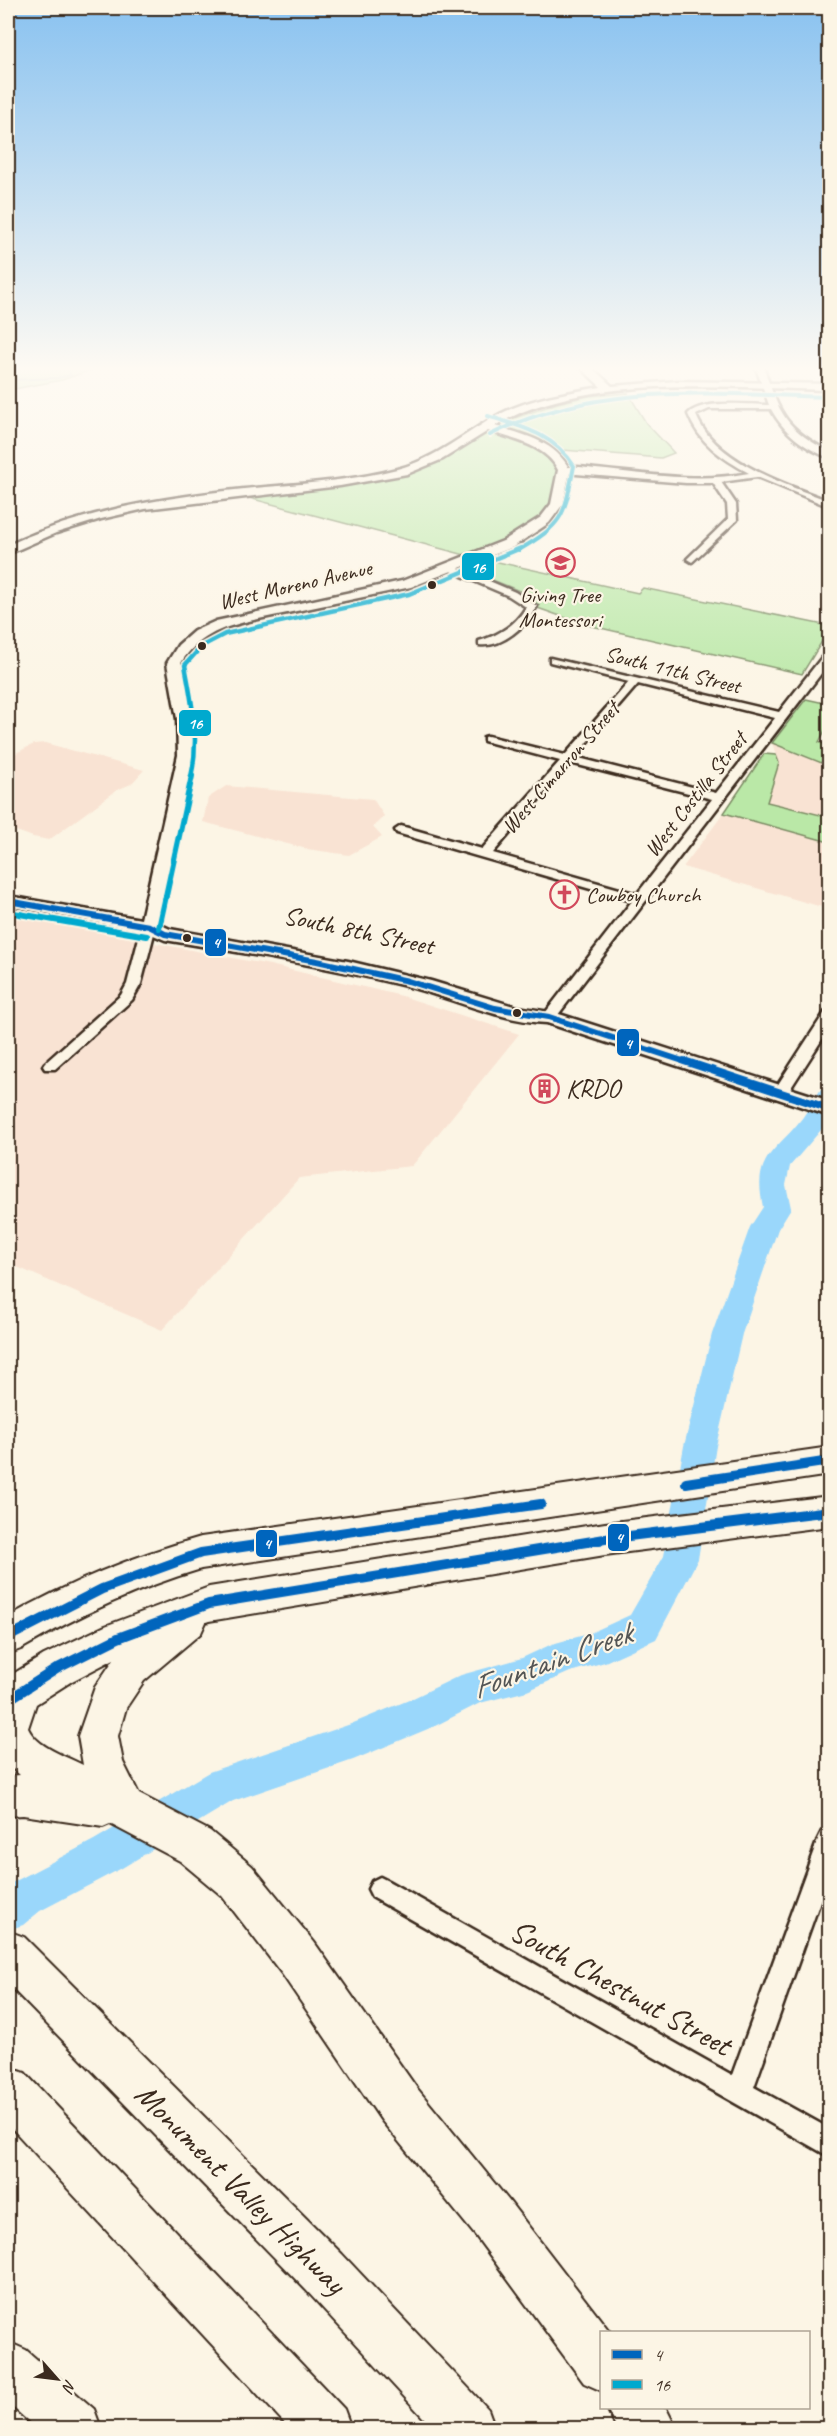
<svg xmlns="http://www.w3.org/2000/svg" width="837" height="2436" font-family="Caveat,sans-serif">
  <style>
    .built { fill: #f9e3d3 }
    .green { fill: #bae8a7; stroke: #7a8962; stroke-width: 1.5 }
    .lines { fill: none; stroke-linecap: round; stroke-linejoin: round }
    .stream { stroke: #7492a3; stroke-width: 2 }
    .river { fill: #9ad7fb; fill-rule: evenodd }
    .street-casing { stroke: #3b2a1e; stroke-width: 5 }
    .secondary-casing { stroke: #3b2a1e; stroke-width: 5 }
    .highway-casing { stroke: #3b2a1e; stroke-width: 4 }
    .street { fill: #fcf5e5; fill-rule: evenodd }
    .secondary { fill: #fcf5e5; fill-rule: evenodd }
    .highway { fill: #fcf5e5; fill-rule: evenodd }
    .bus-1-far2-casing { stroke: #fcf5e5; stroke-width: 10 }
    .bus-1-far1-casing { stroke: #fcf5e5; stroke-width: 12 }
    .bus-1-casing { stroke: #fcf5e5; stroke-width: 14 }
    .bus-2-far2-casing { stroke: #fcf5e5; stroke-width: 6 }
    .bus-2-far1-casing { stroke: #fcf5e5; stroke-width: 8 }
    .bus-2-casing { stroke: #fcf5e5; stroke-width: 10 }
    .bus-1-far2 { stroke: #0065bd; stroke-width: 6 }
    .bus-1-far1 { stroke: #0065bd; stroke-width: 8 }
    .bus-1 { stroke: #0065bd; stroke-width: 10 }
    .bus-2-far2 { stroke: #00a9ce; stroke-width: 4 }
    .bus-2-far1 { stroke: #00a9ce; stroke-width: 4.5 }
    .bus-2 { stroke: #00a9ce; stroke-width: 6 }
    .bus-dot { fill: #3b2a1e; stroke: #fcf5e5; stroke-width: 2 }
    .labels { text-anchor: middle; stroke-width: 4.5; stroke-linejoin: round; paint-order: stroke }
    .far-street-label { font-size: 22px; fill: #3b2a1e; stroke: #fcf5e5 }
    .far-poi-label { font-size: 22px; fill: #3b2a1e; stroke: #fcf5e5 }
    .street-label { font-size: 26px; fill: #3b2a1e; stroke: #fcf5e5 }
    .poi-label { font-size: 26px; fill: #3b2a1e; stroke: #fcf5e5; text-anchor: start }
    .near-street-label { font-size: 32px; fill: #3b2a1e; stroke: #fcf5e5 }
    .near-water-label { font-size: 33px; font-style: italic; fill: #535555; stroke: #fcf5e5 }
    .line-badge { stroke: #fcf5e5; stroke-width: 2 }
    .badge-label { font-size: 16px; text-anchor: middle; font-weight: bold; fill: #fff }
  </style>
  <rect width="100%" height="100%" fill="#fcf5e5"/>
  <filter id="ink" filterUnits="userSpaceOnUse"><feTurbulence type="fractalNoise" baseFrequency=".0167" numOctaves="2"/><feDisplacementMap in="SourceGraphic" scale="12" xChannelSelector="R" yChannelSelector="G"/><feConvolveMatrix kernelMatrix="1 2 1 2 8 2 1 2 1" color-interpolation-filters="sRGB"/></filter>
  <g filter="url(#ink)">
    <!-- built -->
    <path class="built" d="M45,743L144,770L131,784L117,790L49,840L33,837L8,828V757L34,744Z
      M772,743L829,766V817L767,802L779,763Z
      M226,786L373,799L384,816L373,827L382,837L349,855L307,849L203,822L208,798Z
      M724,813L829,842V909L683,867Z
      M8,915L270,965L402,996L519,1034L412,1166L299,1178L162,1330L8,1263Z"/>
    <!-- green -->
    <path class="green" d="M8,368H97L62,380L8,390Z
      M628,393L646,423L674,453L661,458L563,450L553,453L561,464L551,512L508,544L465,555L234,494L361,480L436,459L477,431L558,403L589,396Z
      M489,560L638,593L643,588L829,626V630L802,674L583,624L532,606L520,591L465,569Z
      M806,699L829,704V723L819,742L829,746V766L772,743Z
      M764,754L776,755L779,763L767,802L829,817V842L724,813Z"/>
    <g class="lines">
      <!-- stream -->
      <path class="stream" d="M8,380L57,378L71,375L67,369L71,368"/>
      <!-- river -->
      <path class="river" d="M830,1086V1117L821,1130L790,1166L786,1185L791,1208L778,1229L742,1334L716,1446L698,1559L656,1639L605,1662L570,1672L527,1691L480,1703L435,1726L353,1760L233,1801L122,1868L40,1911L23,1925L8,1930V1885L94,1840L209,1772L351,1724L409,1700L461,1675L522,1658L552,1644L588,1634L630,1615L664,1556L684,1446L712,1334L750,1227L763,1207C752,1155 776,1153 803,1117C809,1108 815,1098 821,1089Z"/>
      <defs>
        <path id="street" d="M756,368H764C779,414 786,429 830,452V458C805,449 783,432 771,409H709L696,415C714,461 786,485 830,501V507L757,477L721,482L736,504L737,520L692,562L687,559L689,557L728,519L727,504L713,483H686L564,473L560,470C568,464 586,468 596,469C647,474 698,483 749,473C723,459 699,443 688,414C703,399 748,405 769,405Z
          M448,566H454L515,592L537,606C527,625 503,648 479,645V641C499,635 516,625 526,607L509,596L448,570Z
          M830,651V662L554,1020H544L542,1017L632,901L397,833L395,830L401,826L482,849L560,761L484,741V737L488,736L565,755L629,682L550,662V658L779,712L826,652ZM638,684L775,718L716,793L575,757ZM570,763L712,799L637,894L493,853Z
          M149,922L156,926L141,984L132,1000L55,1069H45L43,1066L45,1063L121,995L127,984L142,926Z
          M830,1011V1027L785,1097H775L772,1093L775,1089L825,1012Z
          M830,1828V1873L754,2087L830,2129V2157L372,1897L368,1889L372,1881L380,1877L388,1881L732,2075L818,1839L822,1831Z"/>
        <path id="secondary" d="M581,368H592L612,386L678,381L830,384V390C731,388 582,372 495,426C524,435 555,441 570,470L563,504L549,523L513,547L411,587L249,621C220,628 197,637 181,663L193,719L194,755L159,924L170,929L348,961L431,981L517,1007L556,1013L830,1101V1116L547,1023C497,1021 451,997 402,985C324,966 244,953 165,940L144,931L8,906V896L141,919L178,755L177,719L167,663L178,645L194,631L216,621L402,581L503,541L541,517L551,504L558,470C546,445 512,439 488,431L443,459L407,474L340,486L145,509L101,519L56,533L8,554V545C85,510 160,498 244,489C295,484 348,482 397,469C436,459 466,432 500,414C531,398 567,393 601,387Z"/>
        <path id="highway" d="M830,1447V1475L201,1569C137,1588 79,1615 21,1649L8,1654V1617C69,1582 133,1556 201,1537Z
          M830,1496V1526L605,1555L209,1621L206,1622L201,1633L144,1681L126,1708L118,1736L123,1762L139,1794L210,1831L252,1866L314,1942L416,2087L509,2201L610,2332H602V2391L584,2383L475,2235L382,2121L282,1974L222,1896L180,1861L110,1824L103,1827L23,1815L8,1816V1776L20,1775L8,1765V1677L44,1655L105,1626L209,1587L605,1523ZM114,1659L95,1687L78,1736L83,1765C65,1756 37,1747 28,1728L36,1704L72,1681Z
          M8,1931L24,1937L342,2254L488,2409L495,2428H433L306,2290L8,1984Z
          M8,2067L25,2073L344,2409L351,2428H289L8,2124Z
          M8,2342L26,2350L94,2409L101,2428H36L8,2403Z
          M607,2408H666L676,2428H616Z"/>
      </defs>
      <!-- street casing -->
      <use href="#street" class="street-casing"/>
      <!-- secondary casing -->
      <use href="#secondary" class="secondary-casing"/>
      <!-- highway casing -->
      <use href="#highway" class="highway-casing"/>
      <!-- street -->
      <use href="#street" class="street"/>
      <!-- secondary -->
      <use href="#secondary" class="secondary"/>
      <!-- highway -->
      <use href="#highway" class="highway"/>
      <defs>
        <path id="bus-1-far2" d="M8,901L149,926L165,934L317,961L408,981L495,1008L549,1017L689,1063"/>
        <path id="bus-1-far1" d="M684,1061L830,1109"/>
        <path id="bus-1" d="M686,1483L830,1461
          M8,1637L102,1589L201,1553L541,1504
          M8,1700L58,1668L118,1638L209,1604L605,1539L830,1511"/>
        <path id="bus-2-far2" d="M488,416C522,427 554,434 574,466C564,516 565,523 519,550
          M490,435C597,381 714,394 830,397"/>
        <path id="bus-2-far1" d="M191,777C200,739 192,703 185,665L202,646L225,634L409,594L521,548"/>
        <path id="bus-2" d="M8,912L147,936
          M159,928L192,776"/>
      </defs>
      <!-- bus-1-far2 casing -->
      <use href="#bus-1-far2" class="bus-1-far2-casing"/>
      <!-- bus-1-far1 casing -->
      <use href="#bus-1-far1" class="bus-1-far1-casing"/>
      <!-- bus-1 casing -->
      <use href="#bus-1" class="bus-1-casing"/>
      <!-- bus-2-far2 casing -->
      <use href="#bus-2-far2" class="bus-2-far2-casing"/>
      <!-- bus-2-far1 casing -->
      <use href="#bus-2-far1" class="bus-2-far1-casing"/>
      <!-- bus-2 casing -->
      <use href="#bus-2" class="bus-2-casing"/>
      <!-- bus-1-far2 -->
      <use href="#bus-1-far2" class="bus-1-far2"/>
      <!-- bus-1-far1 -->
      <use href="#bus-1-far1" class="bus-1-far1"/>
      <!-- bus-1 -->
      <use href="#bus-1" class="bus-1"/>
      <!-- bus-2-far2 -->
      <use href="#bus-2-far2" class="bus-2-far2"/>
      <!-- bus-2-far1 -->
      <use href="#bus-2-far1" class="bus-2-far1"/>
      <!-- bus-2 -->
      <use href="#bus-2" class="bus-2"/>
    </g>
  </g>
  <!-- sky -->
  <linearGradient id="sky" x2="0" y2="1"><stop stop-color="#89c2f0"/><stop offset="0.52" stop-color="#fefaf3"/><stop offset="1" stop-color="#fefaf3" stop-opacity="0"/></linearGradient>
  <rect width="837" height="709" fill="url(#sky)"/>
  <!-- icons -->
  <defs>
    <symbol id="school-ring" viewBox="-11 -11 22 22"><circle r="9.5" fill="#fcf5e5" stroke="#d1495b" stroke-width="1.5"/><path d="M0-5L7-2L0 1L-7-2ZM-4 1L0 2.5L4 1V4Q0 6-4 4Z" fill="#d1495b"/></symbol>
    <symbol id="church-ring" viewBox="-11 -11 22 22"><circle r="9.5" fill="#fcf5e5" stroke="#d1495b" stroke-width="1.5"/><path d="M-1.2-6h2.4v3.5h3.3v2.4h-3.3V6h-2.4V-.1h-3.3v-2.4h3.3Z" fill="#d1495b"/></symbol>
    <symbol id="building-ring" viewBox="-11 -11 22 22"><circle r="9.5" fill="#fcf5e5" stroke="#d1495b" stroke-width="1.5"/><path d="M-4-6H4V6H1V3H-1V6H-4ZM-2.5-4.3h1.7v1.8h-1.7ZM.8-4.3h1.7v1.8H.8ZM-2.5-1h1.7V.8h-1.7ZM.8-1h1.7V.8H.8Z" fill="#d1495b"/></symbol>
  </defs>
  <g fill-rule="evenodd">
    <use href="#school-ring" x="544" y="546" width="33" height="33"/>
    <use href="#church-ring" x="548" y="878" width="33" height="33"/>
    <use href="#building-ring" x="528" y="1072" width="33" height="33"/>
  </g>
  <!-- markers -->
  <g class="bus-dot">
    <circle cx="432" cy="585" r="5"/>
    <circle cx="202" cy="646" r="5"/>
    <circle cx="187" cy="938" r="5"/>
    <circle cx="517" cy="1013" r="5"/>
  </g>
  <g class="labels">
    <!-- far-street labels -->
    <g class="far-street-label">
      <text transform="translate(295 584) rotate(-13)" y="8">West Moreno Avenue</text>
      <text transform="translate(673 669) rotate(14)" y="8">South 11th Street</text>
      <text transform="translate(560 767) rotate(-49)" y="8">West Cimarron Street</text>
      <text transform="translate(695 794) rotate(-52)" y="8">West Costilla Street</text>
    </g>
    <!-- far-poi labels -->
    <g class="far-poi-label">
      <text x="560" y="602">Giving Tree<tspan x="560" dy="25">Montessori</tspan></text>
      <text x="586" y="902" text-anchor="start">Cowboy Church</text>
    </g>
    <!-- street labels -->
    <g class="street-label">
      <text transform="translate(359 930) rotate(12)" y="9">South 8th Street</text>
    </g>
    <!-- poi labels -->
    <g class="poi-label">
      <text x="566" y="1097">KRDO</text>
    </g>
    <!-- near-street labels -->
    <g class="near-street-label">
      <text transform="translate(621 1987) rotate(29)" y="11">South Chestnut Street</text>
      <text transform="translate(241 2188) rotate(45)" y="11">Monument Valley Highway</text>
    </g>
    <!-- near-water labels -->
    <g class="near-water-label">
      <text transform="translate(551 1659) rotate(-20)" y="12">Fountain Creek</text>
    </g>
  </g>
  <g class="line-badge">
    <rect x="461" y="552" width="34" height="29" rx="6" fill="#00a9ce"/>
    <rect x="178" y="709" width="34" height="28" rx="6" fill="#00a9ce"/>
    <rect x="204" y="928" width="23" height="29" rx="6" fill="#0065bd"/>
    <rect x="616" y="1028" width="24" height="29" rx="6" fill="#0065bd"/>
    <rect x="607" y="1523" width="23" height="29" rx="6" fill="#0065bd"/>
    <rect x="255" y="1529" width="23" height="29" rx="6" fill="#0065bd"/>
  </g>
  <g class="badge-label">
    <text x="478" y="573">16</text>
    <text x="195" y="729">16</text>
    <text x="216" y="948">4</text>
    <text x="628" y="1049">4</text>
    <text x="619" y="1543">4</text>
    <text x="267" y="1549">4</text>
  </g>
  <!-- margin -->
  <rect width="837" height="2436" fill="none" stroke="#fcf5e5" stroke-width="30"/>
  <rect x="15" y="15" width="807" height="2406" fill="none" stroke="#3b2a1e" stroke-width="2" filter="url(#ink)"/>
  <!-- legend -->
  <rect x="600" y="2331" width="210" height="78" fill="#fcf5e5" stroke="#afa495" stroke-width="1.5"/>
  <rect x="612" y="2350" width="30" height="9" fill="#0065bd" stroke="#afa495" stroke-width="1.5"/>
  <text x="654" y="2361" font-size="18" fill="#3b2a1e">4</text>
  <rect x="612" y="2380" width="30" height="9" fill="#00a9ce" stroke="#afa495" stroke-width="1.5"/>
  <text x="654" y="2391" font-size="18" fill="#3b2a1e">16</text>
  <!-- north arrow -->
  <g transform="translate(57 2379) rotate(118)" stroke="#fcf5e5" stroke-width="4.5" paint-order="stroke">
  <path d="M0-4.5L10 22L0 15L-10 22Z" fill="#3b2a1e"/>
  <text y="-9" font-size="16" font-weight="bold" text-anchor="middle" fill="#3b2a1e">N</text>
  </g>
</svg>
